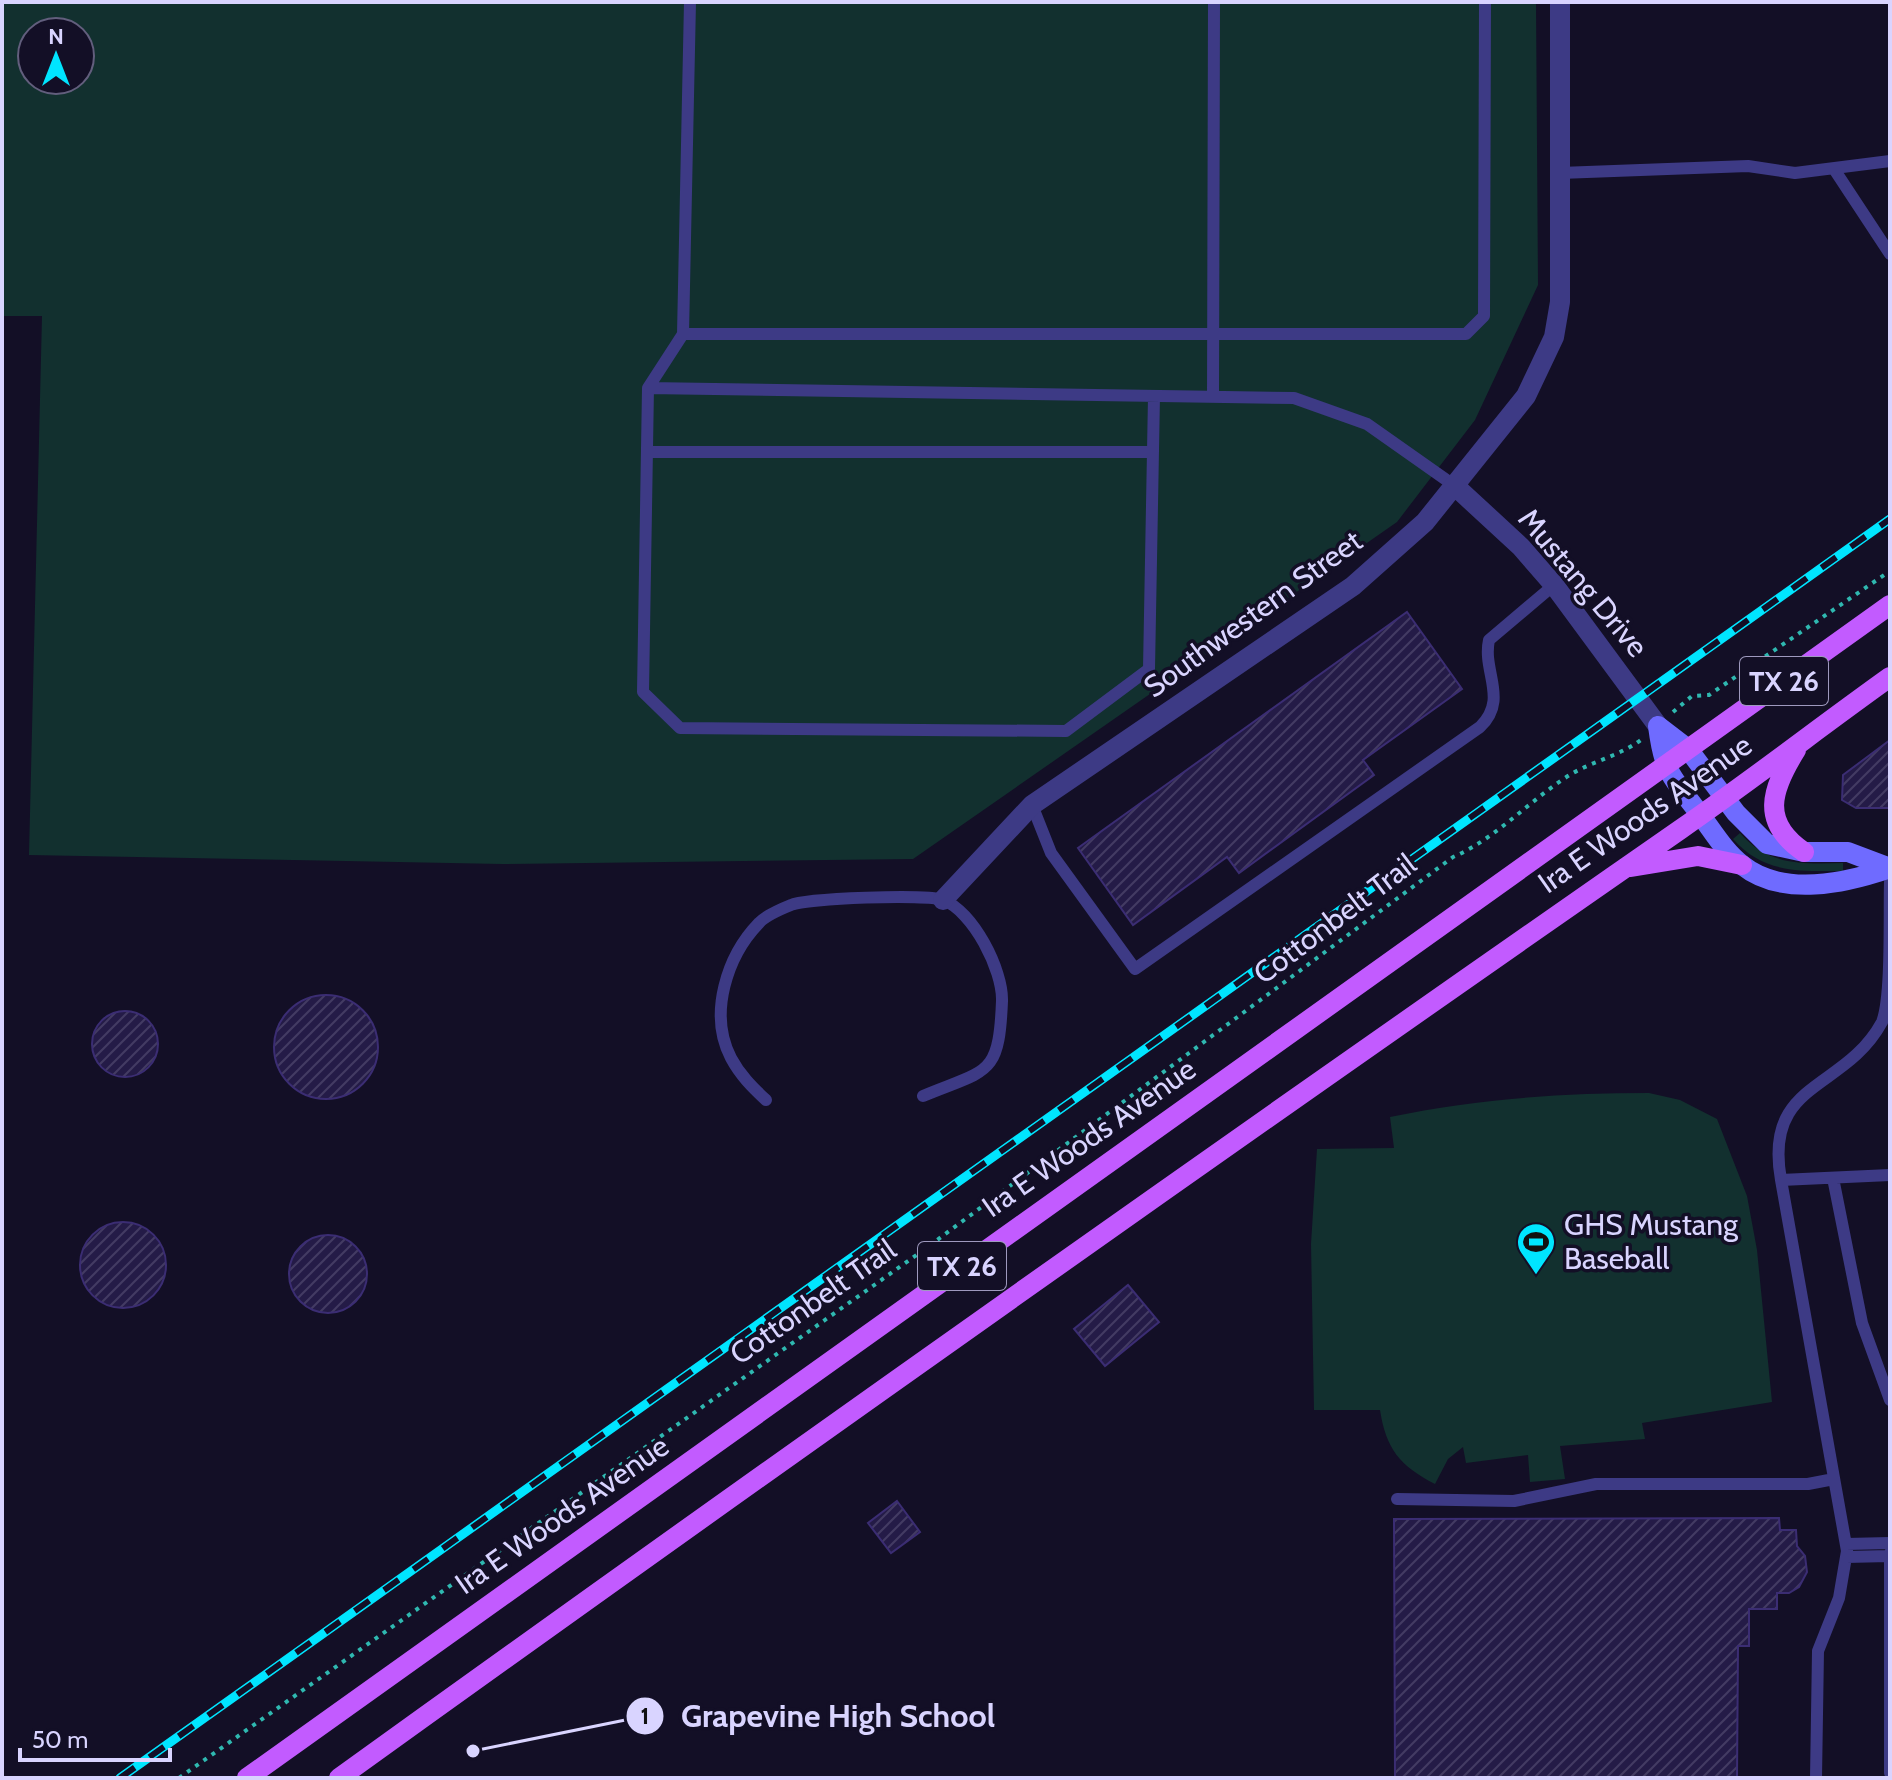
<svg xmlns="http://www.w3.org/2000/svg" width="1892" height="1780" font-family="Cabin,sans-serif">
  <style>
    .grass { fill: #12302f; fill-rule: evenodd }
    .building { fill: url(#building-hatch); stroke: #3b2d73; stroke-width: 2 }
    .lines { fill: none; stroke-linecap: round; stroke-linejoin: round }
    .path { stroke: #2fb8b0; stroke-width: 4; stroke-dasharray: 4 6; stroke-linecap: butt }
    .lane { stroke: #3d3a85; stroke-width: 12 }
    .street { stroke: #3d3a85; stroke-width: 20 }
    .secondary { stroke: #6f6bff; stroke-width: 20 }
    .primary { stroke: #c25bff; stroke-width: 20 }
    .rail-casing { stroke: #00e5ff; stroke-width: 9 }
    .rail { stroke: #130f26; stroke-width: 6; stroke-dasharray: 18; stroke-linecap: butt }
    .labels { text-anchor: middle; stroke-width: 7; stroke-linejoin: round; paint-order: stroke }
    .shield { fill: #130f26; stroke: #9e99be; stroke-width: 2 }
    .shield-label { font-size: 28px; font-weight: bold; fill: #d9d4ff }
    .street-label { font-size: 30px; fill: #d9d4ff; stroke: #130f26 }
    .poi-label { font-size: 30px; fill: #d9d4ff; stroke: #130f26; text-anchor: start }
    .leader { fill: none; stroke: #d9d4ff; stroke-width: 3 }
    .callout-dot { fill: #d9d4ff; stroke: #130f26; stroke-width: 3 }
    .mark-label { font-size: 24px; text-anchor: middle; font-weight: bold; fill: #111 }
    .callout-label { font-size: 32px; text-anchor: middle; font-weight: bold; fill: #d9d4ff; stroke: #130f26; stroke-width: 7; stroke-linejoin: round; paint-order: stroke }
  </style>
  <defs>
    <pattern id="building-hatch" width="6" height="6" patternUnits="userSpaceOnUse" patternTransform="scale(2)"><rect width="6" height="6" fill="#241b47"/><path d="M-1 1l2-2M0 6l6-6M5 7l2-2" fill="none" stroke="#433b63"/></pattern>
  </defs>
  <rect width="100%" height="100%" fill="#130f26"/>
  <!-- grass -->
  <path class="grass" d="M2,2H1536L1538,285L1475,420L1397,522L913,859L502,864L29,855L42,316H2ZM32,32H80V80H32Z
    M1740,833C1769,866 1802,864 1843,863V871C1800,871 1764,874 1733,839Z
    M1649,1093L1680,1100L1717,1119L1747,1196L1757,1250L1772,1402L1642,1423L1645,1439L1560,1446L1565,1479L1530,1482L1528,1455L1466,1463L1463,1447L1448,1459L1435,1484C1400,1466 1386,1449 1380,1410H1314L1311,1244L1317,1149L1394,1148L1390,1117C1476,1099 1561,1093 1649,1093Z"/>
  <!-- building -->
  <path class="building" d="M1407,612L1462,689L1363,760L1374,775L1239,873L1227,857L1133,925L1078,848Z
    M1890,740V808H1856L1842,800L1843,775Z
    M274 1047a52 52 0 1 1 104 0a52 52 0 1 1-104 0Z
    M92 1044a33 33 0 1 1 66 0a33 33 0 1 1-66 0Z
    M80 1265a43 43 0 1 1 86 0a43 43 0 1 1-86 0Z
    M289 1274a39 39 0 1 1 78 0a39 39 0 1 1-78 0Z
    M1128,1285L1159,1322L1105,1366L1074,1329Z
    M897,1501L920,1532L891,1553L868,1523Z
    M1779,1518L1780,1530H1796L1797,1546L1805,1556L1807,1572L1799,1587L1789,1593H1777V1609H1749V1646H1738L1737,1778H1395L1394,1519Z"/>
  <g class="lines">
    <!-- path -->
    <path class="path" d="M1673,712L1692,696L1709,695L1890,571
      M179,1778L925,1249L1453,857C1495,839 1527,803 1565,778C1590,761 1619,757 1642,739"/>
    <!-- lane -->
    <path class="lane" d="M690,2L683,334L648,388L643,692L680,728L1066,731L1149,669L1154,396
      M1834,169L1890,254
      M1560,173L1748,166L1795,173L1890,161
      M683,334H1466L1484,316L1485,2
      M648,388L1294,398L1367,424L1455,486
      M1213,397L1214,2
      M647,452H1153
      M1032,805L1051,853L1135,969L1480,727C1509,699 1482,672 1489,640L1554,585
      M766,1100C752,1087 740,1075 731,1058C708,1014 727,956 759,923C766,915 781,909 791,905C805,898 927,894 943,900C973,911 1003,970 1002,1001C999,1077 988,1069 923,1096
      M1833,1178L1862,1323L1890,1400
      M1781,1180C1763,1080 1844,1092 1882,1022C1892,997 1889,914 1890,882
      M1397,1499L1514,1501L1596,1484H1808L1834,1479
      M1846,1544L1890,1543
      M1890,1553V1773
      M1846,1557L1889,1556
      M1816,1778L1818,1651L1839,1598L1847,1551L1781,1180L1890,1175"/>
    <!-- street -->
    <path class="street" d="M1455,486L1521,547L1554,585L1658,726
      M943,900L1032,805L1353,586L1425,522L1526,396L1554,337L1560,302V2"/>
    <!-- secondary -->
    <path class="secondary" d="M1658,726C1664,773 1671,776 1699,813C1712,830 1724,851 1742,865C1783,898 1846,883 1890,868
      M1658,726L1688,749L1736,813L1767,844L1804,852H1848L1890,868"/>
    <!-- primary -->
    <path class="primary" d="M1796,750C1771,790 1760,822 1804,852
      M1631,867L1698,856L1742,865
      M247,1778L1890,605
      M339,1778C784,1458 1231,1142 1681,829C1752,780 1820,727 1890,677"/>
    <defs>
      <path id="rail" d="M120,1778L1890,519"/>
    </defs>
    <!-- rail casing -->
    <use href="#rail" class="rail-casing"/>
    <!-- rail -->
    <use href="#rail" class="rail"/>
  </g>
  <!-- icons -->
  <defs>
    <symbol id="stadium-pin" viewBox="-11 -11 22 30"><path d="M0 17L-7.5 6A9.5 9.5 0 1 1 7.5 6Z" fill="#00e5ff" stroke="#130f26"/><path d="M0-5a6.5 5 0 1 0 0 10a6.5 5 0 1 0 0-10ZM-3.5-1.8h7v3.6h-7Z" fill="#111"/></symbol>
  </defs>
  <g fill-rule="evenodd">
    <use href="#stadium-pin" x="1514" y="1220" width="44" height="60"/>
  </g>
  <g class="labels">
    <!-- shield labels -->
    <g class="shield">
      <rect x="1740" y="657" width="88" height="48" rx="6"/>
      <rect x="918" y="1242" width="88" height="48" rx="6"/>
    </g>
    <g class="shield-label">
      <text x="1784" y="691">TX 26</text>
      <text x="962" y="1276">TX 26</text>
    </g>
    <!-- street labels -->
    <g class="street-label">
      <text transform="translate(1583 583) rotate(50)" y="10">Mustang Drive</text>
      <text transform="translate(1253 614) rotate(-36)" y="10">Southwestern Street</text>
      <text transform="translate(1645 814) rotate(-35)" y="10">Ira E Woods Avenue</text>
      <text transform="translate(1335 919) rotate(-37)" y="10">Cottonbelt Trail</text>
      <text transform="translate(1089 1138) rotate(-35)" y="10">Ira E Woods Avenue</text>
      <text transform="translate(813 1302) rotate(-35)" y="10">Cottonbelt Trail</text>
      <text transform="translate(562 1515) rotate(-35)" y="10">Ira E Woods Avenue</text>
    </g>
    <!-- poi labels -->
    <g class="poi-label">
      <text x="1564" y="1235">GHS Mustang<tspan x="1564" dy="34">Baseball</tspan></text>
    </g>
  </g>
  <!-- callouts -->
  <path class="leader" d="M473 1751L645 1716"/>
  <g class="callout-dot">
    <circle cx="473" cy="1751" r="8"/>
    <circle cx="645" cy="1716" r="20"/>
  </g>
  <g class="mark-label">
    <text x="645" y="1724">1</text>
  </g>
  <g class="callout-label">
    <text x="838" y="1727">Grapevine High School</text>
  </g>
  <!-- border -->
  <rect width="1892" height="1780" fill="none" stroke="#d9d4ff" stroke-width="8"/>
  <!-- north arrow -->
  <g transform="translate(56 56)"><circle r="38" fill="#130f26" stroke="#625e7d" stroke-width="2"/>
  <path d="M0-6L14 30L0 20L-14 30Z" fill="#00e5ff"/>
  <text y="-12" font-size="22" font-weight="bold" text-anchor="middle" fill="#d9d4ff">N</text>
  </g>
  <!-- scale -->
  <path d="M20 1748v12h150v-12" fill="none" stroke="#d9d4ff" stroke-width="4"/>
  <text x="32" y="1748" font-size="24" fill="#d9d4ff" stroke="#130f26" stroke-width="6" paint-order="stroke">50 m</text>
</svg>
